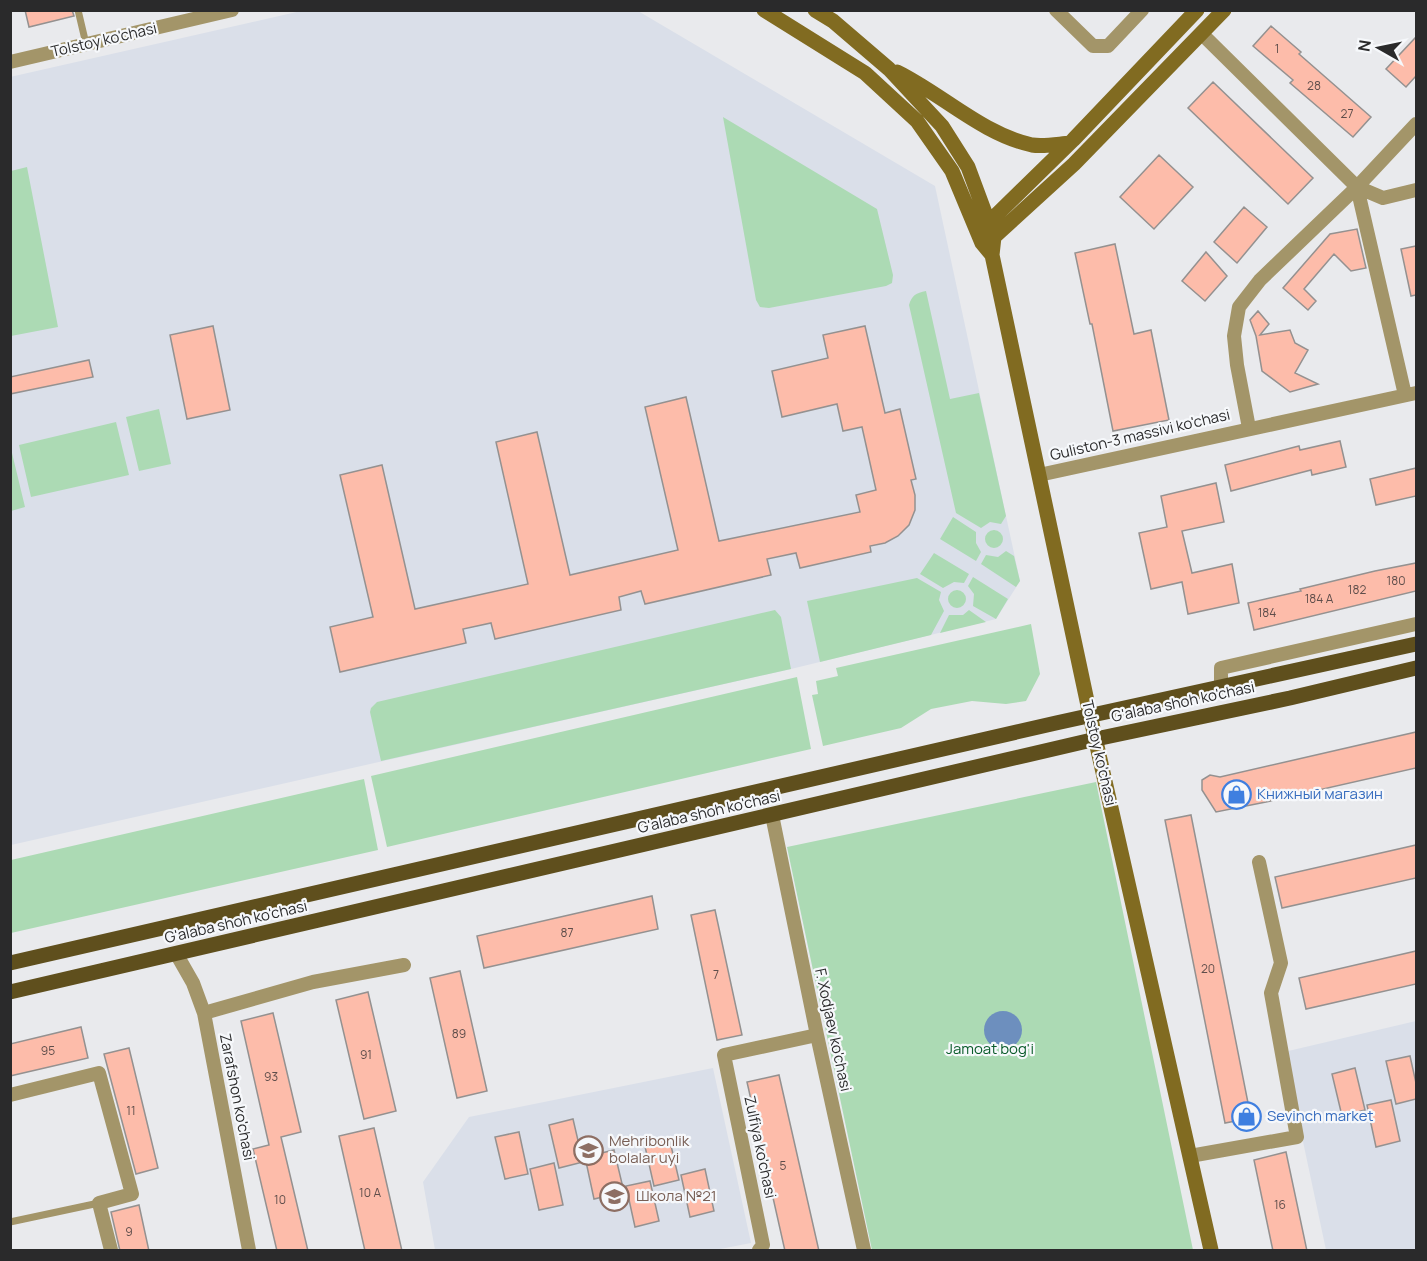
<svg xmlns="http://www.w3.org/2000/svg" width="1427" height="1261" font-family="Manrope,sans-serif">
  <style>
    .built { fill: #dadfe9 }
    .green { fill: #acdab4 }
    .water { fill: #6d8fbe }
    .building { fill: #fdbcaa; stroke: #949190; stroke-width: 1.5 }
    .lines { fill: none; stroke-linecap: round; stroke-linejoin: round }
    .lane { stroke: #a39569; stroke-width: 7 }
    .street { stroke: #a39569; stroke-width: 14 }
    .secondary { stroke: #816b21; stroke-width: 15 }
    .primary { stroke: #5f4f1d; stroke-width: 15 }
    .labels { text-anchor: middle; stroke-width: 4.5; stroke-linejoin: round; paint-order: stroke }
    .number-label { font-size: 12px; fill: #5f4e4b }
    .street-label { font-size: 15px; fill: #2a2a2b; stroke: #f6f8fb }
    .shop-label { font-size: 15px; fill: #366cbe; stroke: #f6f8fb; text-anchor: start }
    .park-label { font-size: 15px; fill: #095b29; stroke: #f6f8fb }
    .education-label { font-size: 15px; fill: #785e54; stroke: #f6f8fb; text-anchor: start }
  </style>
  <rect width="100%" height="100%" fill="#e9eaed"/>
  <!-- built -->
  <path class="built" d="M301,11H638L935,186L1020,581L996,619L791,669L11,845L10,77Z
    M1416,1021V1250H1326L1284,1052Z
    M713,1068L751,1243L715,1250H435L423,1182L469,1117Z"/>
  <!-- green -->
  <path class="green" d="M723,117L877,209L893,275L892,283L886,286L769,308L760,307L756,300Z
    M27,167L58,327L11,336V171Z
    M926,291L950,399L979,393L1006,516L1001,524L990,522L981,528L956,513L909,305C912,295 916,293 926,291Z
    M159,409L171,464L139,471L126,417Z
    M116,422L129,475L31,497L19,445Z
    M12,453L25,507L11,511L10,454Z
    M953,517L976,532V543L981,552L976,561L940,539Z
    M985 539a9 9 0 1 1 18 0a9 9 0 1 1-18 0Z
    M1006,551L1014,556L1020,581L1016,587L981,564L986,555L998,557Z
    M934,553L969,574L964,583L954,582L943,588L920,574Z
    M973,577L1008,599L996,619L973,606L974,594L968,586Z
    M917,578L941,592L939,600L944,611L931,635L820,662L807,601Z
    M948 599a9 9 0 1 1 18 0a9 9 0 1 1-18 0Z
    M775,610L781,617L791,669L381,761L370,712L371,708L377,702Z
    M969,610L986,622L940,633L949,615H963Z
    M1031,624L1040,674L1026,701L1006,704L972,701L931,709L901,728L823,746L812,695L818,694L816,681L838,676L836,668Z
    M797,677L811,749L387,847L371,776Z
    M364,779L378,850L11,933V860Z
    M1096,782L1193,1250H872L787,847Z"/>
  <!-- water -->
  <path class="water" d="M984 1030a19 19 0 1 1 38 0a19 19 0 1 1-38 0Z"/>
  <!-- building -->
  <path class="building" d="M25,10H72L74,16L29,27Z
    M1271,26L1301,52L1299,54L1371,117L1353,137L1290,83L1293,80L1253,46Z
    M1416,37V76L1406,87L1386,69Z
    M1213,82L1313,178L1288,204L1188,108Z
    M1159,155L1193,187L1154,229L1120,197Z
    M1244,207L1267,227L1237,263L1214,242Z
    M1357,229L1366,268L1351,271L1334,254L1304,289L1316,301L1308,310L1283,288L1330,234Z
    M1115,244L1134,334L1151,330L1169,420L1113,431L1092,324H1090L1075,253Z
    M1416,246V295L1411,296L1401,249Z
    M1206,252L1227,276L1205,301L1182,281Z
    M1258,311L1269,324L1260,335L1290,330L1295,343L1308,350L1295,373L1318,384L1290,392L1262,371L1256,336L1250,320Z
    M213,326L230,410L187,419L170,335Z
    M865,326L885,413L900,409L916,479L911,480L915,495V510L909,525L898,536L885,543L870,546L871,552L800,568L796,553L767,559L771,575L645,604L641,591L619,597L621,610L495,639L491,623L463,629L466,643L340,672L330,627L373,617L340,475L382,465L415,609L528,584L496,442L537,432L570,575L678,550L645,407L686,397L719,541L860,512L856,495L876,490L862,427L843,431L837,404L782,417L772,371L828,358L823,335Z
    M89,360L93,377L10,394V377Z
    M1340,441L1346,467L1312,475L1311,470L1231,491L1225,465L1299,446L1300,450Z
    M1416,468V496L1376,505L1370,479Z
    M1216,483L1224,522L1182,531L1192,573L1232,564L1239,603L1188,614L1182,582L1151,589L1139,533L1167,527L1161,496Z
    M1416,563V591L1254,630L1248,603L1301,591L1300,589L1375,571Z
    M1416,732V768L1266,802L1216,812L1202,790V780L1210,775L1220,777Z
    M1191,815L1251,1118L1225,1123L1165,820Z
    M1416,845V878L1282,908L1275,877Z
    M652,896L658,929L484,968L477,936Z
    M715,910L742,1035L717,1040L691,915Z
    M1416,951V984L1306,1009L1299,978Z
    M460,971L487,1091L457,1098L430,978Z
    M368,992L396,1111L364,1119L336,1000Z
    M273,1013L301,1132L281,1137L308,1251H277L253,1149L269,1145L241,1021Z
    M81,1027L88,1058L10,1076V1044Z
    M129,1048L158,1168L136,1174L104,1054Z
    M1410,1056L1416,1083V1099L1396,1104L1386,1061Z
    M1355,1068L1365,1110L1342,1116L1332,1074Z
    M779,1075L819,1251H785L747,1082Z
    M1391,1100L1400,1141L1376,1147L1367,1105Z
    M573,1119L583,1162L559,1168L549,1125Z
    M374,1128L402,1251H365L339,1136Z
    M519,1132L528,1174L505,1179L495,1137Z
    M669,1137L679,1180L654,1186L644,1142Z
    M614,1150L624,1192L594,1199L585,1157Z
    M1286,1152L1307,1251H1273L1254,1160Z
    M554,1163L563,1205L539,1210L530,1169Z
    M705,1169L714,1211L690,1217L681,1175Z
    M650,1181L659,1221L635,1227L626,1186Z
    M139,1205L149,1251H120L111,1212Z"/>
  <g class="lines">
    <!-- lane -->
    <path class="lane" d="M78,10L86,44
      M10,1222L99,1203"/>
    <!-- street -->
    <path class="street" d="M1056,10L1093,46H1108L1142,10
      M1202,34L1357,187L1383,198L1416,190
      M10,62L232,10
      M1357,187L1405,395
      M1249,428L1237,365L1234,336L1239,307L1260,280L1357,187L1416,124
      M1039,475L1416,393
      M1221,686V668L1416,624
      M772,815L817,1035L864,1250
      M177,955L193,983L204,1013L249,1250
      M204,1013L313,982L404,965
      M10,1095L99,1073L132,1194L99,1203L111,1250
      M1190,1156L1297,1137L1271,993L1281,963L1259,862
      M759,1250L763,1245L724,1055L817,1035"/>
    <!-- secondary -->
    <path class="secondary" d="M764,10L865,73L917,121L952,171L982,243L992,255
      M815,10L833,21L889,69L942,126L968,167L994,237L992,255L1090,715L1211,1250
      M897,72C942,94 982,134 1032,145C1044,147 1058,144 1070,143
      M981,226L988,223L1073,140L1197,10
      M987,240L994,237L1074,164L1224,10"/>
    <!-- primary -->
    <path class="primary" d="M10,963L1056,723L1416,644
      M10,992L1096,739L1290,698L1416,668"/>
  </g>
  <!-- icons -->
  <defs>
    <symbol id="shop-ring" viewBox="-11 -11 22 22"><circle r="9.5" fill="#f6f8fb" stroke="#3f7fe0" stroke-width="1.5"/><path d="M-5-2.5h2.3a2.7 3.5 0 0 1 5.4 0H5L5.5 6h-11ZM-1.5-2.5h3a1.5 2.3 0 0 0-3 0Z" fill="#3f7fe0"/></symbol>
    <symbol id="school-ring" viewBox="-11 -11 22 22"><circle r="9.5" fill="#f6f8fb" stroke="#8d6e63" stroke-width="1.5"/><path d="M0-5L7-2L0 1L-7-2ZM-4 1L0 2.5L4 1V4Q0 6-4 4Z" fill="#8d6e63"/></symbol>
  </defs>
  <g fill-rule="evenodd">
    <use href="#shop-ring" x="1220" y="778" width="33" height="33"/>
    <use href="#shop-ring" x="1230" y="1100" width="33" height="33"/>
    <use href="#school-ring" x="572" y="1134" width="33" height="33"/>
    <use href="#school-ring" x="598" y="1180" width="33" height="33"/>
  </g>
  <g class="labels">
    <!-- number labels -->
    <g class="number-label">
      <text x="1277" y="53">1</text>
      <text x="1314" y="90">28</text>
      <text x="1347" y="118">27</text>
      <text x="1396" y="585">180</text>
      <text x="1357" y="594">182</text>
      <text x="1319" y="603">184 А</text>
      <text x="1267" y="617">184</text>
      <text x="567" y="937">87</text>
      <text x="1208" y="973">20</text>
      <text x="716" y="979">7</text>
      <text x="459" y="1038">89</text>
      <text x="48" y="1055">95</text>
      <text x="366" y="1059">91</text>
      <text x="271" y="1081">93</text>
      <text x="131" y="1115">11</text>
      <text x="783" y="1170">5</text>
      <text x="370" y="1197">10 А</text>
      <text x="280" y="1204">10</text>
      <text x="1280" y="1209">16</text>
      <text x="129" y="1236">9</text>
    </g>
    <!-- street labels -->
    <g class="street-label">
      <text transform="translate(104 40) rotate(-13)" y="5">Tolstoy ko'chasi</text>
      <text transform="translate(1140 435) rotate(-13)" y="5">Guliston-3 massivi ko'chasi</text>
      <text transform="translate(1183 702) rotate(-12)" y="5">G'alaba shoh ko'chasi</text>
      <text transform="translate(1099 753) rotate(77)" y="5">Tolstoy ko'chasi</text>
      <text transform="translate(709 812) rotate(-13)" y="5">G'alaba shoh ko'chasi</text>
      <text transform="translate(236 922) rotate(-13)" y="5">G'alaba shoh ko'chasi</text>
      <text transform="translate(833 1030) rotate(78)" y="5">F. Xodjaev ko'chasi</text>
      <text transform="translate(237 1097) rotate(79)" y="5">Zarafshon ko'chasi</text>
      <text transform="translate(760 1147) rotate(78)" y="5">Zulfiya ko'chasi</text>
    </g>
    <!-- shop labels -->
    <g class="shop-label">
      <text x="1257" y="799">Книжный магазин</text>
      <text x="1267" y="1121">Sevinch market</text>
    </g>
    <!-- park labels -->
    <g class="park-label">
      <text x="990" y="1054">Jamoat bog'i</text>
    </g>
    <!-- education labels -->
    <g class="education-label">
      <text x="609" y="1146">Mehribonlik<tspan x="609" dy="17">bolalar uyi</tspan></text>
      <text x="636" y="1201">Школа №21</text>
    </g>
  </g>
  <!-- border -->
  <rect width="1427" height="1261" fill="none" stroke="#2a2a2b" stroke-width="24"/>
  <!-- north arrow -->
  <g transform="translate(1379 48) rotate(279)" stroke="#f6f8fb" stroke-width="4.5" paint-order="stroke">
  <path d="M0-4.5L10 22L0 15L-10 22Z" fill="#2a2a2b"/>
  <text y="-9" font-size="16" font-weight="bold" text-anchor="middle" fill="#2a2a2b">N</text>
  </g>
</svg>
